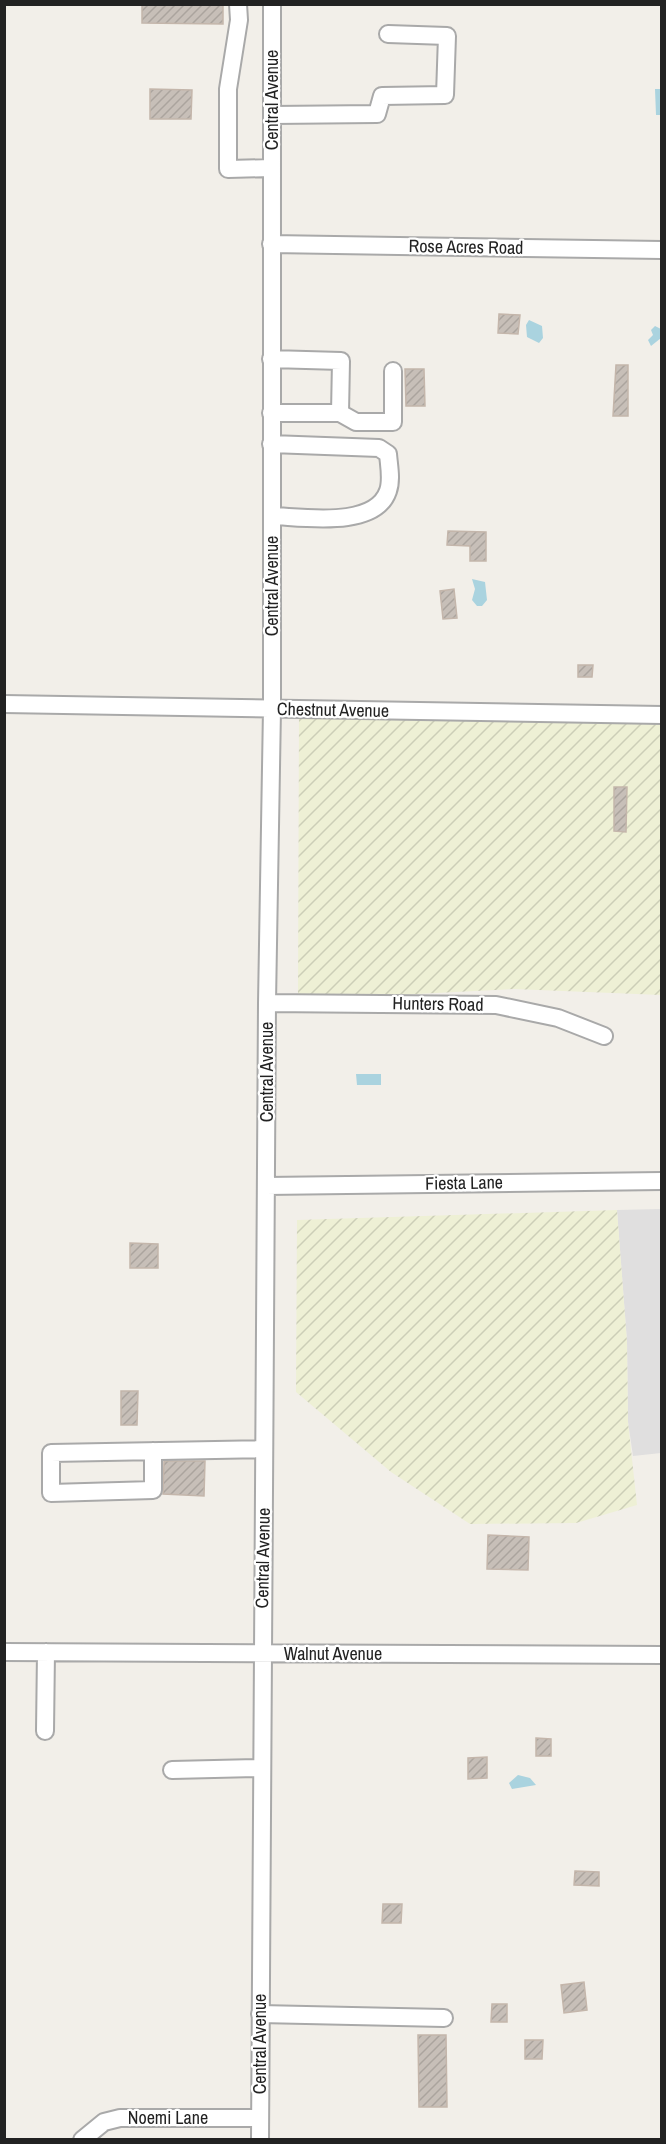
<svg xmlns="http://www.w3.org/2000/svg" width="666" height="2144" font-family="'Archivo Narrow',sans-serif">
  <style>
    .residential { fill: #e0dfdf }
    .farmland { fill: url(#farmland-furrows) }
    .water { fill: #aad3df }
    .building { fill: url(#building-hatch); stroke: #c4b6ab; stroke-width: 1.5 }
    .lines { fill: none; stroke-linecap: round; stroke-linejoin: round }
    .minor-casing { stroke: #a9a9a9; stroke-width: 20 }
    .minor { stroke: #fff; stroke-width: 16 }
    .labels { text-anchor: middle; stroke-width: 4.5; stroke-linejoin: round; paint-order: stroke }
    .street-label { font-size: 18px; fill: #222; stroke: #fff }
  </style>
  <defs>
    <pattern id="farmland-furrows" width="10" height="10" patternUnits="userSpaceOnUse" patternTransform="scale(1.5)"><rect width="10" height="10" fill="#eef0d5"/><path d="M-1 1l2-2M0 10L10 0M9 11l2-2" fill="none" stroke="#ccceb7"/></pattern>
    <pattern id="building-hatch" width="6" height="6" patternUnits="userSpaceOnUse" patternTransform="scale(1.5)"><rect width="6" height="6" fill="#c7bfb8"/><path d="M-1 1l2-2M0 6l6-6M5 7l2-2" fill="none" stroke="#aba49e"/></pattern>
  </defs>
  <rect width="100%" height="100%" fill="#f2efe9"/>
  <!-- residential -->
  <path class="residential" d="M661,1209V1453L633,1456L628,1422L627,1342L617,1210Z"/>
  <!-- farmland -->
  <path class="farmland" d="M299,711L661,712V995L514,989L298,1000Z
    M617,1210L627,1342L628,1422L637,1505L576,1523L470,1524L391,1472L296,1392L297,1220Z"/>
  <!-- water -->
  <path class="water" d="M655,89H661V115H656Z
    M529,320L542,326L543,338L539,343L527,337L526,325Z
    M655,326L661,329V338L651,346L648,340L653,335L651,330Z
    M472,579L485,582L487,600L482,606H477L472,600L475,589Z
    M356,1074H381V1085H357Z
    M518,1775L530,1778L536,1785L512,1789L509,1783Z"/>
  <!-- building -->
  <path class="building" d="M142,4H223V24L142,23Z
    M150,89L192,90L191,119H150Z
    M499,314L520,315L518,334L498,333Z
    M616,365H628V416H613Z
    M405,369H424L425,406H406Z
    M448,531L486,532V561H470V546L447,545Z
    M454,589L457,618L443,619L440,591Z
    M578,665H593L592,677H578Z
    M614,787H627L626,832L614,831Z
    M130,1243L158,1244V1268H130Z
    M121,1391H138L137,1425H121Z
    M164,1461H205L204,1496L163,1494Z
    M488,1535L529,1537L528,1570L487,1569Z
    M536,1738L551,1739V1756H536Z
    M487,1757V1778L468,1779V1758Z
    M575,1871L599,1872V1886L574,1885Z
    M383,1904H402L401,1923H382Z
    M584,1982L587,2010L564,2013L561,1985Z
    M492,2004H507V2022H491Z
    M418,2035H446L447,2107H419Z
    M525,2040H543L542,2059H525Z"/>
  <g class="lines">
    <defs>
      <path id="minor" d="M238,4L239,20L228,89V169L271,168
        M272,115L377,114L382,96L445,95L447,36L388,34
        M271,244L662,250
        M271,359L341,361L340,413
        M271,413H340L356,422H393V371
        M271,444L379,448L388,454C389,466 392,480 388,491C375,529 303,517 272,516
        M4,704L662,715
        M267,1003L496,1005L558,1018L604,1036
        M266,1186L662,1181
        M153,1451V1490L51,1493V1453L264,1449
        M4,1652L662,1655
        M45,1731L46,1652
        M172,1770L261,1768
        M260,2014L444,2018
        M82,2140L104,2122L120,2118H260
        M260,2140L267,1003L272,709V4"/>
    </defs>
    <!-- minor casing -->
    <use href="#minor" class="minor-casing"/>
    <!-- minor -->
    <use href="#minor" class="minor"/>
  </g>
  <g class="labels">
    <!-- street labels -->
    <g class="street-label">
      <text transform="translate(272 100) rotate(-90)" y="6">Central Avenue</text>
      <text transform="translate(466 247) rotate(1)" y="6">Rose Acres Road</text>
      <text transform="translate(272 586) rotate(-90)" y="6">Central Avenue</text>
      <text transform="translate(333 710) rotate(1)" y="6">Chestnut Avenue</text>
      <text transform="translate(438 1004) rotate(1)" y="6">Hunters Road</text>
      <text transform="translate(267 1072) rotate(-90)" y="6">Central Avenue</text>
      <text transform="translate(464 1183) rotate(-1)" y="6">Fiesta Lane</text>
      <text transform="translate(263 1558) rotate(-89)" y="6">Central Avenue</text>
      <text x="333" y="1660">Walnut Avenue</text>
      <text transform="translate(260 2044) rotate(-90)" y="6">Central Avenue</text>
      <text x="168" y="2124">Noemi Lane</text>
    </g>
  </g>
  <!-- border -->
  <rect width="666" height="2144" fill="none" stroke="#222222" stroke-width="12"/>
</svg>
